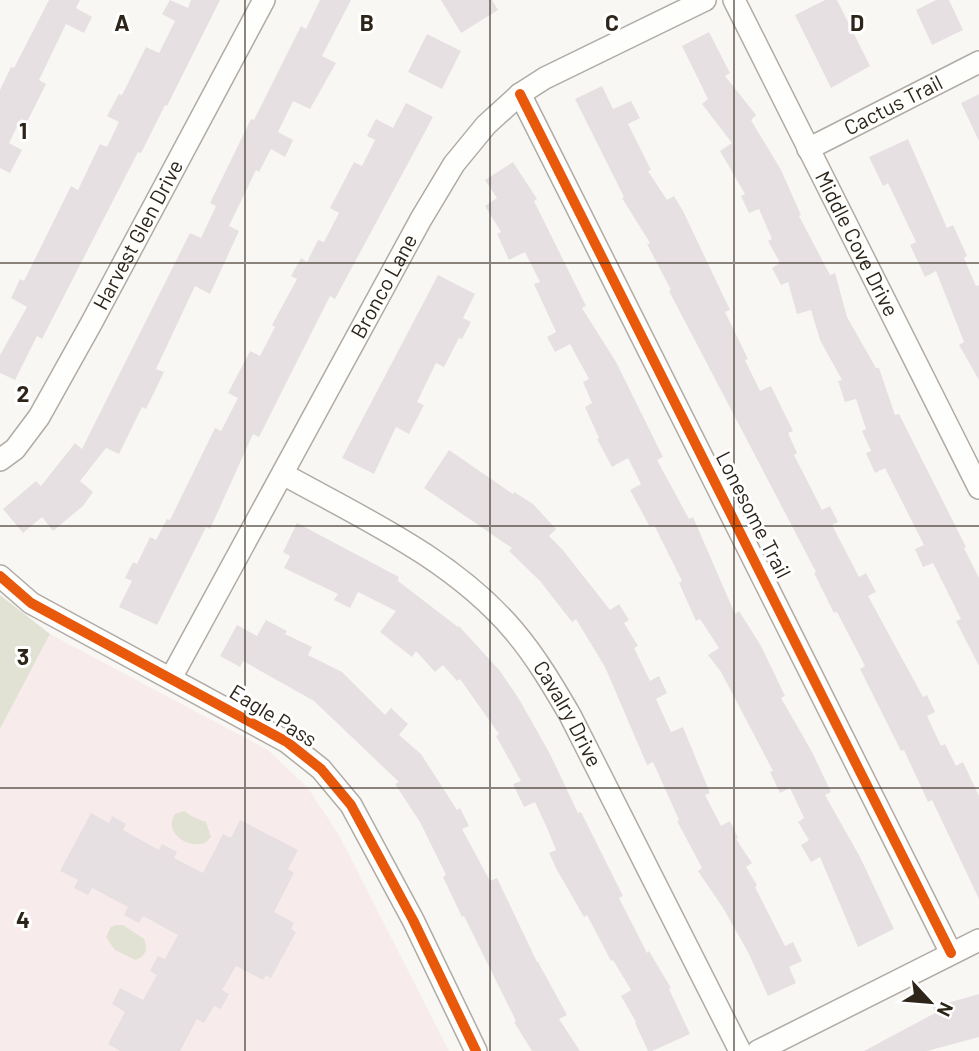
<svg xmlns="http://www.w3.org/2000/svg" width="979" height="1051" font-family="Barlow,sans-serif">
  <style>
    .education { fill: #f8ebeb }
    .green { fill: #e1e2d3 }
    .building { fill: #e6e0e3 }
    .lines { fill: none; stroke-linecap: round; stroke-linejoin: round }
    .minor-casing { stroke: #b0aba4; stroke-width: 24 }
    .minor { stroke: #fefefd; stroke-width: 21 }
    .cycleway-casing { stroke: #fff; stroke-width: 15 }
    .cycleway { stroke: #e8590c; stroke-width: 10 }
    .grid { fill: none; stroke: #2d251a; stroke-width: 2; stroke-opacity: 0.55 }
    .labels { text-anchor: middle; stroke-width: 6; stroke-linejoin: round; paint-order: stroke }
    .street-label { font-size: 21px; fill: #2d251a; stroke: #fff }
    .grid-label { font-size: 23px; text-anchor: middle; font-weight: bold; fill: #2d251a; stroke: #fff; stroke-width: 6; stroke-linejoin: round; paint-order: stroke }
  </style>
  <rect width="100%" height="100%" fill="#f9f7f4"/>
  <!-- education -->
  <path class="education" d="M50,634L268,750L308,788L338,833L449,1051H0V729Z"/>
  <!-- green -->
  <path class="green" d="M0,595L50,634L0,729Z
    M184,811L193,817L206,822L211,837L205,843C188,849 163,833 175,814Z
    M115,925H123L144,939C148,949 146,957 135,960L115,950L106,937L111,927Z"/>
  <!-- building -->
  <path class="building" d="M49,0H80L76,8L92,17L84,33L66,24L39,80L46,84L27,122L21,119L9,143L22,150L10,173L0,168V90L11,67L14,68Z
    M170,0L188,8L191,0H220L167,106L165,105L141,153L138,152L42,339L37,336L15,380L0,373V355L27,307L11,298L20,279L24,281L71,186L78,190L100,144L107,147L119,122L107,116L119,94L122,95L146,47L159,53L175,21L162,14Z
    M320,0H351L322,56L336,63L310,109L293,101L278,132L293,140L285,157L271,149L259,172L256,170L229,226L239,231L210,294L195,286L156,369L164,372L146,409L142,407L119,454L106,448L80,481L93,492L83,506L53,531L42,517L23,533L3,509L36,481L41,486L75,443L82,449L190,233L201,238L216,206L210,203L251,119L254,120L301,26L306,29Z
    M441,0H492L498,10L461,33Z
    M825,0H837L870,66L831,88L795,15Z
    M936,0H949L963,30L932,45L916,10Z
    M709,32L730,73L725,76L756,115L751,120L781,170L801,215L799,216L830,275L835,273L847,317L876,368H879L895,415L899,414L966,547L964,548L979,578V666L956,621L961,619L933,563L923,567L915,549L924,545L885,468L875,473L866,453L871,451L862,431L866,429L856,399L845,402L838,381L842,380L820,340L811,310L797,314L788,282L781,285L772,268L780,263L768,241L772,239L759,209L749,213L741,196L745,194L720,151L732,143L702,104L708,99L682,46Z
    M427,34L461,51L442,89L408,72Z
    M602,86L613,109L631,101L640,118L628,124L651,170L648,171L667,200L674,196L683,211L730,310L725,312L748,359L745,360L760,391L771,386L793,431L788,433L797,453L794,455L822,510L830,506L838,522L832,525L859,577L866,573L876,592L868,596L923,697L927,695L935,712L927,716L941,746L945,744L956,766L963,762L979,796V899L932,800L928,802L904,750L901,751L860,669L865,666L837,612L834,613L814,573L816,572L669,291L671,290L647,244L650,243L622,198L624,197L575,99Z
    M979,94V141L961,103Z
    M406,103L433,117L335,299L330,296L259,437L253,434L210,529L206,527L157,625L119,607L132,581L125,578L133,562L137,564L150,537L156,540L167,519L170,520L215,428L221,431L238,398L228,393L250,351L260,356L275,327L272,325L297,279L291,276L301,258L307,262L318,240L324,242L339,213L330,208L354,162L362,166L375,140L367,136L376,119L393,128Z
    M908,139L947,228L953,225L967,256L964,258L976,286L979,285V380L959,345L964,342L936,271L925,277L910,245L916,242L888,183L883,186L869,157Z
    M513,162L537,199L534,201L586,306L582,308L616,362L663,457L657,460L689,519L693,517L735,614L739,611L761,646L785,696L781,698L812,752L831,792L825,795L860,857L894,929L858,947L820,857L811,862L801,845L809,840L798,822L804,818L790,788L780,793L770,772L773,771L721,672L708,655L719,648L700,619L696,621L679,583L682,581L654,525L650,527L630,490L641,484L628,458L612,467L597,439L599,438L585,407L592,403L583,382L589,379L570,344L555,352L547,337L556,332L534,284L540,282L525,252L509,260L497,234L501,232L485,206L497,198L485,180Z
    M438,275L475,294L463,318L471,322L462,339L459,338L444,367L436,363L417,402L424,405L409,434L396,427L374,474L342,458Z
    M449,450L513,494L514,492L533,504L556,529L549,536L562,549L610,610L619,604L629,620L624,623L638,646L634,648L650,681L659,676L667,693L656,699L671,732L683,727L710,793L705,795L721,826L730,821L738,838L736,839L752,863L746,867L757,885L755,887L785,946L793,942L802,961L789,967L796,983L768,996L748,952L723,908L698,871L702,868L677,821L679,820L653,762L647,765L605,667L576,619L572,622L540,581L509,551L512,548L424,488Z
    M297,523L399,577L398,581L458,627L459,626L500,671L519,699L550,754L578,813L581,812L623,896L619,898L647,953L649,951L671,988L669,989L690,1034L652,1051H648L635,1023L636,1022L621,996L631,990L613,960L611,961L587,915L584,917L557,870L549,853L556,850L547,828L535,802L524,807L513,784L521,781L496,736L499,734L460,679L457,681L443,665L435,672L416,651L412,657L380,632L396,611L358,592L350,608L334,600L338,594L284,568L290,556L283,552Z
    M266,620L287,631L285,634L312,647L308,655L342,672L385,715L391,708L408,724L399,735L421,754L457,810L460,808L469,826L462,829L490,881L497,878L537,962H538L567,1015L559,1019L580,1051H532L514,1022L516,1021L464,916L462,917L443,877L446,875L420,822L395,784L399,782L314,701L243,661L240,667L220,656L237,625L257,636Z
    M91,813L109,823L112,816L126,824L123,830L159,850L162,844L177,852L174,858L203,873L223,834L231,838L240,820L298,850L288,869L294,873L274,912L294,923L291,929L296,932L271,978L266,975L263,980L236,966L222,990L229,994L221,1009L214,1006L204,1023L197,1019L180,1051H120L108,1044L125,1012L112,1004L120,988L143,1000L157,975L150,971L158,956L165,959L178,935L143,916L139,923L124,915L128,907L92,888L88,895L74,888L78,880L60,871Z
    M979,994V1037L927,1051H864L935,1013L933,1007Z"/>
  <g class="lines">
    <defs>
      <g id="minor">
        <path id="s1" d="M734,0L979,488"/>
        <path d="M520,94L951,953"/>
        <path id="s2" d="M808,149L979,62"/>
        <path id="s3" d="M0,460L15,449L39,417L92,322L264,0"/>
        <path id="s4" d="M283,474C364,519 453,559 514,631C536,657 553,686 570,715L740,1051"/>
        <path d="M0,576L31,603L287,742L321,769L351,805L413,920L476,1051"/>
        <path id="s5" d="M171,678L421,219L454,164L486,125L520,94L545,78L705,0"/>
        <path d="M758,1051L979,940"/>
      </g>
    </defs>
    <!-- minor casing -->
    <use href="#minor" class="minor-casing"/>
    <!-- minor -->
    <use href="#minor" class="minor"/>
    <defs>
      <path id="cycleway" d="M520,94L951,953
        M0,576L31,603L287,742L321,769L351,805L413,920L476,1051"/>
    </defs>
    <!-- cycleway casing -->
    <use href="#cycleway" class="cycleway-casing"/>
    <!-- cycleway -->
    <use href="#cycleway" class="cycleway"/>
  </g>
  <!-- grid -->
  <path class="grid" d="M245,0V1051M490,0V1051M734,0V1051M0,263H979M0,526H979M0,788H979"/>
  <g class="labels">
    <!-- street labels -->
    <g class="street-label">
      <text dy="7" stroke="none"><textPath href="#s2" startOffset="96">Cactus Trail</textPath></text>
      <text dy="7" stroke="none"><textPath href="#s3" startOffset="266">Harvest Glen Drive</textPath></text>
      <text dy="7" stroke="none"><textPath href="#s1" startOffset="273">Middle Cove Drive</textPath></text>
      <text dy="7" stroke="none"><textPath href="#s5" startOffset="446">Bronco Lane</textPath></text>
      <text transform="translate(753 515) rotate(63)" y="7">Lonesome Trail</text>
      <text dy="7" stroke="none"><textPath href="#s4" startOffset="380">Cavalry Drive</textPath></text>
      <text transform="translate(273 716) rotate(32)" y="7">Eagle Pass</text>
    </g>
  </g>
  <g class="grid-label">
    <text x="122" y="31">A</text>
    <text x="367" y="31">B</text>
    <text x="612" y="31">C</text>
    <text x="857" y="31">D</text>
    <text x="23" y="139">1</text>
    <text x="23" y="402">2</text>
    <text x="23" y="665">3</text>
    <text x="23" y="928">4</text>
  </g>
  <!-- north arrow -->
  <g transform="translate(930 1002) rotate(116)" stroke="#ffffff" stroke-width="5" paint-order="stroke">
  <path d="M0-5L12 26L0 18L-12 26Z" fill="#2d251a"/>
  <text y="-10" font-size="19" font-weight="bold" text-anchor="middle" fill="#2d251a">N</text>
  </g>
</svg>
